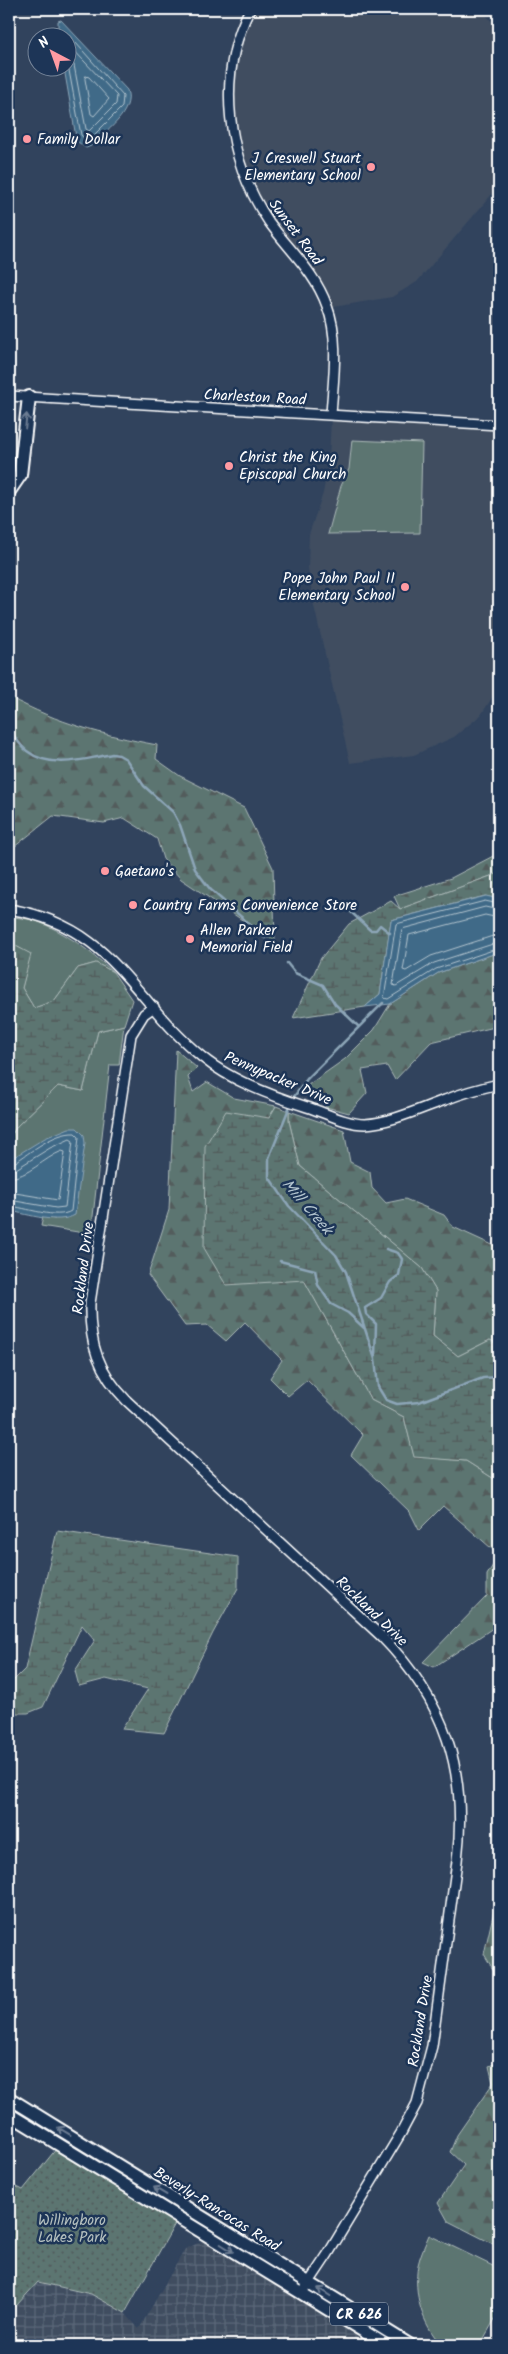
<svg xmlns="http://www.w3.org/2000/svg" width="508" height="2354" font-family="Kalam,sans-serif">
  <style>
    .built { fill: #3f4d61 }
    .industrial { fill: url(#industrial-grid) }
    .grass { fill: #5b7471; stroke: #adbab8 }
    .forest { fill: url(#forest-firs); stroke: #adbab8 }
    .wetland { fill: url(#wetland-marsh); stroke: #adbab8 }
    .park { fill: url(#park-dots); stroke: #adbab8 }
    .water { fill: #416b88; stroke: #8da6b8 }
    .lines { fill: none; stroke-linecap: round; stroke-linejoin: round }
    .shore { stroke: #b3c4cf; stroke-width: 1 }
    .stream { stroke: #8da6b8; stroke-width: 2.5 }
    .tertiary-casing { stroke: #fff; stroke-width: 12 }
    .primary-casing { stroke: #fff; stroke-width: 15 }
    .trunk-casing { stroke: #fff; stroke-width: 16 }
    .tertiary { stroke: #1d3557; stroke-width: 9 }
    .primary { stroke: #1d3557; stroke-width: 11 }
    .trunk { stroke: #1d3557; stroke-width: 12 }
    .oneway { stroke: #6c7c92 }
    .poi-dot { fill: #ff9aa2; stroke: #1d3557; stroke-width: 2 }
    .labels { text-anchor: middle; stroke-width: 5; stroke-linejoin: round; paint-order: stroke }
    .shield { fill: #1d3557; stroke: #bbc2cd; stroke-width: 1 }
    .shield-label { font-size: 14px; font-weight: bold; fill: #fff }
    .poi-label { font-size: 15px; fill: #fff; stroke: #1d3557; text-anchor: start }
    .street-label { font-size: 15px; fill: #fff; stroke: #1d3557 }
    .park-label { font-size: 15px; fill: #b5c0bf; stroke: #1d3557 }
    .water-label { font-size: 16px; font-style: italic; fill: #b3c4cf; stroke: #1d3557 }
  </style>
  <defs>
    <pattern id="industrial-grid" width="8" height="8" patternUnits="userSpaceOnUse" patternTransform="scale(1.25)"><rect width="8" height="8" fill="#3f4d61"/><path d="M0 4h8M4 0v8" fill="none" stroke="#5c6879"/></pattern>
    <pattern id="forest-firs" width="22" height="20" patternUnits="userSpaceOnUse" patternTransform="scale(1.25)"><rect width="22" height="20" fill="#5b7471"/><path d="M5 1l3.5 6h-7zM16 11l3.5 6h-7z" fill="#525c5b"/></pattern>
    <pattern id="wetland-marsh" width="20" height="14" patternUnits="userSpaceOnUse" patternTransform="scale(1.25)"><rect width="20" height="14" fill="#5b7471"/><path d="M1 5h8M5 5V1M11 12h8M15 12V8" fill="none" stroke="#525c5b"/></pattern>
    <pattern id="park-dots" width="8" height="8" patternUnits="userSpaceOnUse" patternTransform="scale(1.25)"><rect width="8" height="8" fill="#5b7471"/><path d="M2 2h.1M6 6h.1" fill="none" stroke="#525c5b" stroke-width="1.8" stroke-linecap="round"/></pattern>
  </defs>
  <rect width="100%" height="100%" fill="#31435d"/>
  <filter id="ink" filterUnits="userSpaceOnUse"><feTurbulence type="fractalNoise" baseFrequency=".02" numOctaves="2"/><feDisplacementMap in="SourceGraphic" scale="10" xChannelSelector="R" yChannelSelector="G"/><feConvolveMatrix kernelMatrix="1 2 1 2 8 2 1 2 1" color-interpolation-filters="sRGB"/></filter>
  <g filter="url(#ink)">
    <!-- built -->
    <path class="built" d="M239,9H481L499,30V186L417,282L392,297L328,308L270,223L236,148L229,98L246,16Z
      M331,415L499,425V687L481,715L454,737L414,755L350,763L314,606L308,568L309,534L323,493L329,462Z"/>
    <!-- industrial -->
    <path class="industrial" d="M203,2241L365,2338L361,2345H9V2306H16L38,2282L91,2294L125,2313L139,2329L185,2249Z"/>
    <!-- grass -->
    <path class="grass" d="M352,440L422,443L420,533L328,534L341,486L349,469Z
      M9,916C17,918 27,918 36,921C64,931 92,952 113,972L96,963L78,968L54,1001L34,1008L22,988L30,954C6,941 9,943 9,916Z
      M124,1025L119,1065H110L92,1225L84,1233L41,1226L43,1217L55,1219L12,1159L9,1160V1139L17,1126L58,1086L83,1091L98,1031Z
      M429,2235L499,2269V2312L480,2345H442C422,2325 413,2293 418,2265C420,2255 425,2245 429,2235Z"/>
    <!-- forest -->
    <path class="forest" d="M9,697C60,724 100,734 157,745L156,759L180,776L244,808L273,868L275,942L181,879L163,859L157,839L124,818L104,823L53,816L9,851Z
      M499,853V873L400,909L394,896L451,878Z
      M499,952V1026L431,1042L395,1080L387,1066L362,1070L367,1093L349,1113L326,1107L322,1098L301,1090L345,1059L374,1030L390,1004L438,973Z
      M176,1050L197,1068L188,1077L193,1092L207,1082L234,1098L276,1106L269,1118L304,1280L371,1400L404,1417L414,1456L466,1461L499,1482V1555L443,1506L419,1530L410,1512L351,1455L363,1435L307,1380L288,1396L270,1378L282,1360L245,1322L226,1341L207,1325L185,1326L148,1275L169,1210Z
      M289,1111L344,1130L350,1162L370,1172L372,1188L386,1203L405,1199L444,1215L453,1227L499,1248V1345L490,1340L458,1356L433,1336L436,1291L422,1268L300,1166L289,1121Z
      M499,1555V1624L434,1667L423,1662L487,1596V1575Z
      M499,1889V1974L494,1971L484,1954Z
      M499,2062V2247L448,2221L438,2203L464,2165L450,2152L457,2135L493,2083L489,2066Z"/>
    <!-- wetland -->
    <path class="wetland" d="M499,873V899L485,896L391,920L380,994L365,1007L293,1018L321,958L349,924L391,901L400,909Z
      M9,940L12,944L31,954L22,988L34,1008L54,1001L78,968L96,963L113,972L132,1000L124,1025L98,1031L83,1091L58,1086L17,1126L9,1139Z
      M276,1106L289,1111V1121L300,1166L422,1268L436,1291L433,1336L458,1356L490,1340L499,1345V1482L466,1461L414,1457L404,1417L371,1400L304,1280L226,1285L204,1248L205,1146L226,1111L269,1118Z
      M57,1531L238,1557V1588L213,1633L164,1733L122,1729L148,1689L106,1679L79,1686L75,1671L95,1640L82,1625L43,1707L28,1713H9V1678L14,1680L25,1669Z"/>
    <!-- park -->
    <path class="park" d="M57,2148L176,2222L125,2313L91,2294L38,2282L16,2306H9V2183L23,2190Z"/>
    <!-- water -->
    <path class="water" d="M61,20L127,90C135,112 105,132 91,146L86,148L78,142L76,137L64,68H68V38L58,37V21Z
      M486,896L499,899V952L438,973L390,1004L365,1007L380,994L391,920Z
      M69,1128H77L84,1135L85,1143L75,1215C57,1225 29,1214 9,1211V1160L45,1138Z"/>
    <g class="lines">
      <!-- shore -->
      <path class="shore" d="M63,38L64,33H67L123,96L122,107L87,142L81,135L68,65
        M68,44L117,96L116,104L89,131L86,129L74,65L68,57
        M86,76L89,77L109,99L94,116L91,114L85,79Z
        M499,904L485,901L396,924L384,998L388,999L436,969L499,948
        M499,910L485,907L402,929L393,985L396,986L434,963L499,942
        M499,918L485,915L409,935L403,970L406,971L431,956L499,934
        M9,1164L14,1163C31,1152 54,1132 75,1133L79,1137L71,1211C57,1220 25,1207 9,1206
        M9,1171L16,1169L50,1148L70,1139L73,1141L65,1207L56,1208L9,1200
        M9,1178C28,1177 44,1158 62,1151L65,1152L58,1200L9,1192"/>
      <!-- stream -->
      <path class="stream" d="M9,730C15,736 19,745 27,751C51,770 85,759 112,754L119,755L126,759L144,786L173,812L180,825L195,869L210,889L265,938
        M351,912L370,930H376L380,925L390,933
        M287,963L295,973L323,985L335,1004L359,1027
        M383,1003L307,1079L293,1098L269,1158V1177L289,1206L336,1255L346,1272L375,1359L378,1387L386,1400L397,1404L419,1402L483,1378L499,1377
        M280,1261L315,1270L318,1285L331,1304L348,1313L364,1328
        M375,1357L376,1324L366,1314L365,1308L381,1298L390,1282L399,1275L402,1259L398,1253L386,1249"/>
      <defs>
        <path id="tertiary" d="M250,9C215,77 227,160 269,222C289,250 315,272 327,306C340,340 333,379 331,415
          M9,396L499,425
          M9,909C114,926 131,999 202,1057C231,1081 272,1096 307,1107C326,1113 346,1124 365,1124C393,1122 419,1109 445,1100C462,1093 481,1088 499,1084
          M154,1007L144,1014L131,1035L90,1303C89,1343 98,1372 127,1401L381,1636C445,1701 468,1770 457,1861L432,2046L417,2103L401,2133L328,2254L306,2287"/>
        <path id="primary" d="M9,2098L410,2345
          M9,2114L386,2345"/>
        <path id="trunk" d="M9,491L20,475L29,397"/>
      </defs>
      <!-- tertiary casing -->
      <use href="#tertiary" class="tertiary-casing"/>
      <!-- primary casing -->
      <use href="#primary" class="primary-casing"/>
      <!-- trunk casing -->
      <use href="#trunk" class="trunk-casing"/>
      <!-- tertiary -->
      <use href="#tertiary" class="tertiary"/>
      <!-- primary -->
      <use href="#primary" class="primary"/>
      <!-- trunk -->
      <use href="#trunk" class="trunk"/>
    </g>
    <!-- one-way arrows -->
    <defs><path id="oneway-shaft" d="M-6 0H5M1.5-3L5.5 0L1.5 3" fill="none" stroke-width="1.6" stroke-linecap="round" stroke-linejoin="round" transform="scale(1.25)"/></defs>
    <g class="oneway">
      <use href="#oneway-shaft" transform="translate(26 421) rotate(-84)"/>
      <use href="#oneway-shaft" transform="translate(64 2131) rotate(-149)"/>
      <use href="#oneway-shaft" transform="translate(160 2191) rotate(-149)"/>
      <use href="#oneway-shaft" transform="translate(227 2248) rotate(32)"/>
      <use href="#oneway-shaft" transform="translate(324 2292) rotate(-148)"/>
    </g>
  </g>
  <!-- markers -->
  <g class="poi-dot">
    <circle cx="27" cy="139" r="5"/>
    <circle cx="371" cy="167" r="5"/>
    <circle cx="229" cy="466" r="5"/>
    <circle cx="405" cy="587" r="5"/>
    <circle cx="105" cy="871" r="5"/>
    <circle cx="133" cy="905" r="5"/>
    <circle cx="190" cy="939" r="5"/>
  </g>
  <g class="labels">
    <!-- shield labels -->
    <rect class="shield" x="330" y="2302.5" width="58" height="23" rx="4"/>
    <g class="shield-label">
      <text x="359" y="2319">CR 626</text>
    </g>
    <!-- poi labels -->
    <g class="poi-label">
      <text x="37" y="144">Family Dollar</text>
      <text x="361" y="163" text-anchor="end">J Creswell Stuart<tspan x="361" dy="17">Elementary School</tspan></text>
      <text x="239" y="462">Christ the King<tspan x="239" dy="17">Episcopal Church</tspan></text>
      <text x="395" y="583" text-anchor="end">Pope John Paul II<tspan x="395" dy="17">Elementary School</tspan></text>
      <text x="115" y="876">Gaetano's</text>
      <text x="143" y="910">Country Farms Convenience Store</text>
      <text x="200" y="935">Allen Parker<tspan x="200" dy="17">Memorial Field</tspan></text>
    </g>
    <!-- street labels -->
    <g class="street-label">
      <text transform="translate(296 232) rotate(53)" y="5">Sunset Road</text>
      <text transform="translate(255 397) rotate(3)" y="5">Charleston Road</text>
      <text transform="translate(278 1078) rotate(23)" y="5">Pennypacker Drive</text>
      <text transform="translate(83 1268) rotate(-83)" y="5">Rockland Drive</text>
      <text transform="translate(372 1611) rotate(44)" y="5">Rockland Drive</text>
      <text transform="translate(420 2021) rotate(-81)" y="5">Rockland Drive</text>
      <text transform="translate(217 2209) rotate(32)" y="5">Beverly-Rancocas Road</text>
    </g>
    <!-- park labels -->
    <g class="park-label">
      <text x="72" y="2225">Willingboro<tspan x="72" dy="17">Lakes Park</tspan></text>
    </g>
    <!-- water labels -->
    <g class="water-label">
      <text transform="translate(308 1206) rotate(49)" y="6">Mill Creek</text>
    </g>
  </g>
  <!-- margin -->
  <rect width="508" height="2354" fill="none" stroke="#1d3557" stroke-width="30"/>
  <rect x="15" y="15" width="478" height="2324" fill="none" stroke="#fff" stroke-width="2" filter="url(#ink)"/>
  <!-- north arrow -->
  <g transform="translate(52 52) rotate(319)"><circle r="24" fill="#1d3557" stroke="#77869a"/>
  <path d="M0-4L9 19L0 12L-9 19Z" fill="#ff9aa2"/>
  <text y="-8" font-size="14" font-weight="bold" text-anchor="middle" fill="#ffffff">N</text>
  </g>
</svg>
